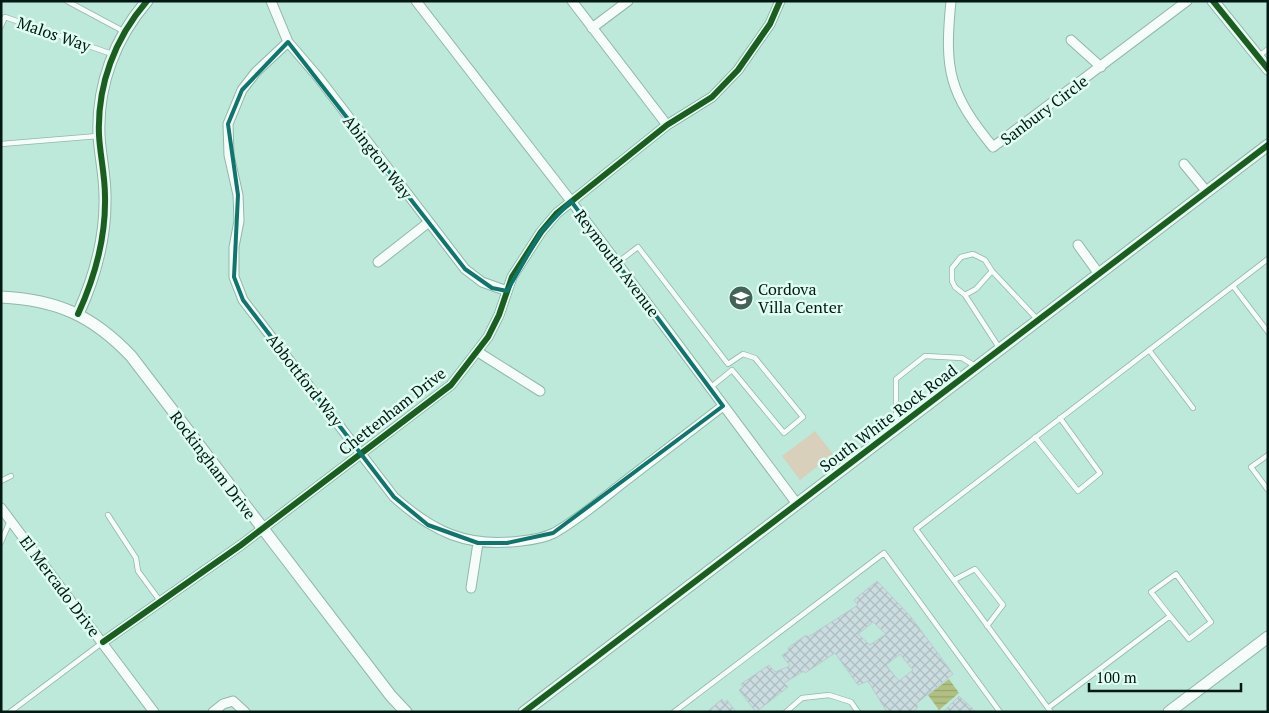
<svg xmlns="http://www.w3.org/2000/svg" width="1269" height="713" font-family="'PT Serif',serif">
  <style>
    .garden { fill: #d8d0ba }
    .water { fill: url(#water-rules) }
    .building { fill: url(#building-cross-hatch); stroke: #bacbd1; fill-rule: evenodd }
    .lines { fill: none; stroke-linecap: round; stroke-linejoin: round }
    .service-casing { stroke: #93b6aa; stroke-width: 6 }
    .minor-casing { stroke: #93b6aa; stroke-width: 11 }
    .tertiary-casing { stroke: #93b6aa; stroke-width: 13 }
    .service { stroke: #f5fcf9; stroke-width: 4.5 }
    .minor { stroke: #f5fcf9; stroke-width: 9 }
    .tertiary { stroke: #f5fcf9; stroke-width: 11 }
    .cycleway-casing { stroke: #dffdf2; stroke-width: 9 }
    .cycleway { stroke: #1b5e20; stroke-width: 6 }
    .marked { fill: none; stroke: #0f766e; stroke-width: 4; stroke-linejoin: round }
    .labels { text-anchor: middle; stroke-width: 5; stroke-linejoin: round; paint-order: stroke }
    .street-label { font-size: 16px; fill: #011912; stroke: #dffdf2 }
    .poi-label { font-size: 16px; fill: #011912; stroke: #dffdf2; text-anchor: start }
  </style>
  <defs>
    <pattern id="water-rules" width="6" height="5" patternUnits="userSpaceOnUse" patternTransform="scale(1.25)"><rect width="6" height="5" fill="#b1c082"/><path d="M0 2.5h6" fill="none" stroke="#96a46f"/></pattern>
    <pattern id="building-cross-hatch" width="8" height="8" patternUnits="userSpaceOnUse" patternTransform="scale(1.25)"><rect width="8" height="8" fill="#cbdde1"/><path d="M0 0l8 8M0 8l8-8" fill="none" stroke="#adbdc0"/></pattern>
  </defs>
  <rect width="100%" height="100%" fill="#bde9da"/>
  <!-- garden -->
  <path class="garden" d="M815,431L833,454L800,480L782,456Z"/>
  <!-- water -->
  <path class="water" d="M949,679L959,693L939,710L928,695Z"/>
  <!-- building -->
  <path class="building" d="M877,581L911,617L953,674L916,704L918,707L913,712H887L868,681L858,685L835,653L805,673L804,671L784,683L788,687L756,712L739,690L743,687L741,684L769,665L775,672L790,666L782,655L789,651L788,648L806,635L808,637L858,605L854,600ZM873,622L886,634L870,645L858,634ZM900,654L913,670L899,681L886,665Z
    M959,696L976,712H943Z
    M722,699L724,703L727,700L736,712H707Z"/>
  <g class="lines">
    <defs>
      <path id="service" d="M67,1L125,32
        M1,26L5,17L112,54
        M1259,56L1268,49
        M1,144L98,136
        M617,263L638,247L728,364L743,354L755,358L803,417L784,433L732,370L710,388
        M1233,286L1268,332
        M965,295L976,289L992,271
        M1000,349L965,295L955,287L952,281V268L961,257L973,254L985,260L992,271L1037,319
        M1149,350L1193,408
        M896,426V379L925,356L962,358L975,366
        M1035,437L1078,491L1100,473L1060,418
        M1268,455L1251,467L1268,490
        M1,481L11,476
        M108,515L136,558L138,571L160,601
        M1,542L10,521
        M954,580L975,569L1003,605L987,626
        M1048,708L1170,616L1189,639L1211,622L1176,574L1151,592L1170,616
        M10,712L103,642
        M674,712L884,553L1000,712
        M786,712L802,698L829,695L851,702L858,712
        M1051,712L916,529L1268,259"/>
      <path id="minor" d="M271,1L288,42L318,77L465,269L482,282L507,291
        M416,1L571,201L797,504
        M572,1L667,125
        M951,1C944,71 949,93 993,147L1187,1
        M592,28L628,1
        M1071,40L1101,67
        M288,42L256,72L242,90L228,124L229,155L238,195L239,221L234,247V277L243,300L394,497C433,532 467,548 521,541C531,540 544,538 554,533C579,519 602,499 624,482C657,457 690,431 723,406
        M1184,164L1207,192
        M1078,245L1099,274
        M378,262L429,222
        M478,352L540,391
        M1,508L154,712
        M471,588L478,543
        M103,642L241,545L451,385L488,337L499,315L512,277L541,232L557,213L667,125L712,97L738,70L770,24L780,1
        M213,712L223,704L233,701L245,712"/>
      <path id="tertiary" d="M1213,1L1268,69
        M1,297C57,300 92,315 131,356L391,696L406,712
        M78,314C95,277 106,237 105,196C105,175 100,155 99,135C97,85 115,38 147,1
        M524,712L1268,145
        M1169,712L1268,637"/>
    </defs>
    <!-- service casing -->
    <use href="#service" class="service-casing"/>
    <!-- minor casing -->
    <use href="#minor" class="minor-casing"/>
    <!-- tertiary casing -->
    <use href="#tertiary" class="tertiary-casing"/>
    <!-- service -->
    <use href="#service" class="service"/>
    <!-- minor -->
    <use href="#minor" class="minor"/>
    <!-- tertiary -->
    <use href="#tertiary" class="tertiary"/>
    <defs>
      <path id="cycleway" d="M1213,1L1268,69
        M78,314C95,277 106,237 105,196C105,175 100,155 99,135C97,85 115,38 147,1
        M103,642L241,545L451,385L488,337L499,315L512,277L541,232L557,213L667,125L712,97L738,70L770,24L780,1
        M524,712L1268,145"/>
    </defs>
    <!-- cycleway casing -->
    <use href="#cycleway" class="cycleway-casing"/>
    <!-- cycleway -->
    <use href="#cycleway" class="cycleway"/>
  </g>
  <!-- marked area -->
  <path class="marked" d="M288,42L465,269L492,288L507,291L541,232L571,201L723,406L553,533L507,543H478L428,525L394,497L243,300L234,277L238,195L228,124L242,90Z"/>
  <!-- icons -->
  <defs>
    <symbol id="school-disc" viewBox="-11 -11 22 22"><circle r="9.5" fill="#436258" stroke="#dffdf2"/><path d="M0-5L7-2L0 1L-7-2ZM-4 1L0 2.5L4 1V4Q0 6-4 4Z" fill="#fff"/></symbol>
  </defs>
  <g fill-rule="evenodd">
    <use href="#school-disc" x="727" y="284" width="28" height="28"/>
  </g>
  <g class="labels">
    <!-- street labels -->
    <g class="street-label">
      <text transform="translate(54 34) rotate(19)" y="6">Malos Way</text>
      <text transform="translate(1044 110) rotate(-37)" y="6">Sanbury Circle</text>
      <text transform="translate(378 157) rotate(52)" y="6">Abington Way</text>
      <text transform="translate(617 263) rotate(53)" y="6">Reymouth Avenue</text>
      <text transform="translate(305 380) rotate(52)" y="6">Abbottford Way</text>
      <text transform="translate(392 411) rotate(-38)" y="6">Chettenham Drive</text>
      <text transform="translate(888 418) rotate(-37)" y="6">South White Rock Road</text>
      <text transform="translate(213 465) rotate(53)" y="6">Rockingham Drive</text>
      <text transform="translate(60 586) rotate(53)" y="6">El Mercado Drive</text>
    </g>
    <!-- poi labels -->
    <g class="poi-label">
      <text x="758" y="295">Cordova<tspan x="758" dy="18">Villa Center</tspan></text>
    </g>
  </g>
  <!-- border -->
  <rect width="1269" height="713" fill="none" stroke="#011912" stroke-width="5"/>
  <!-- scale -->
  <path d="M1089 683v8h152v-8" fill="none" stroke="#011912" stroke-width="2.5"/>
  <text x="1096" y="683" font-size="15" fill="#011912" stroke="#dffdf2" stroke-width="4" paint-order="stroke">100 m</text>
</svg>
